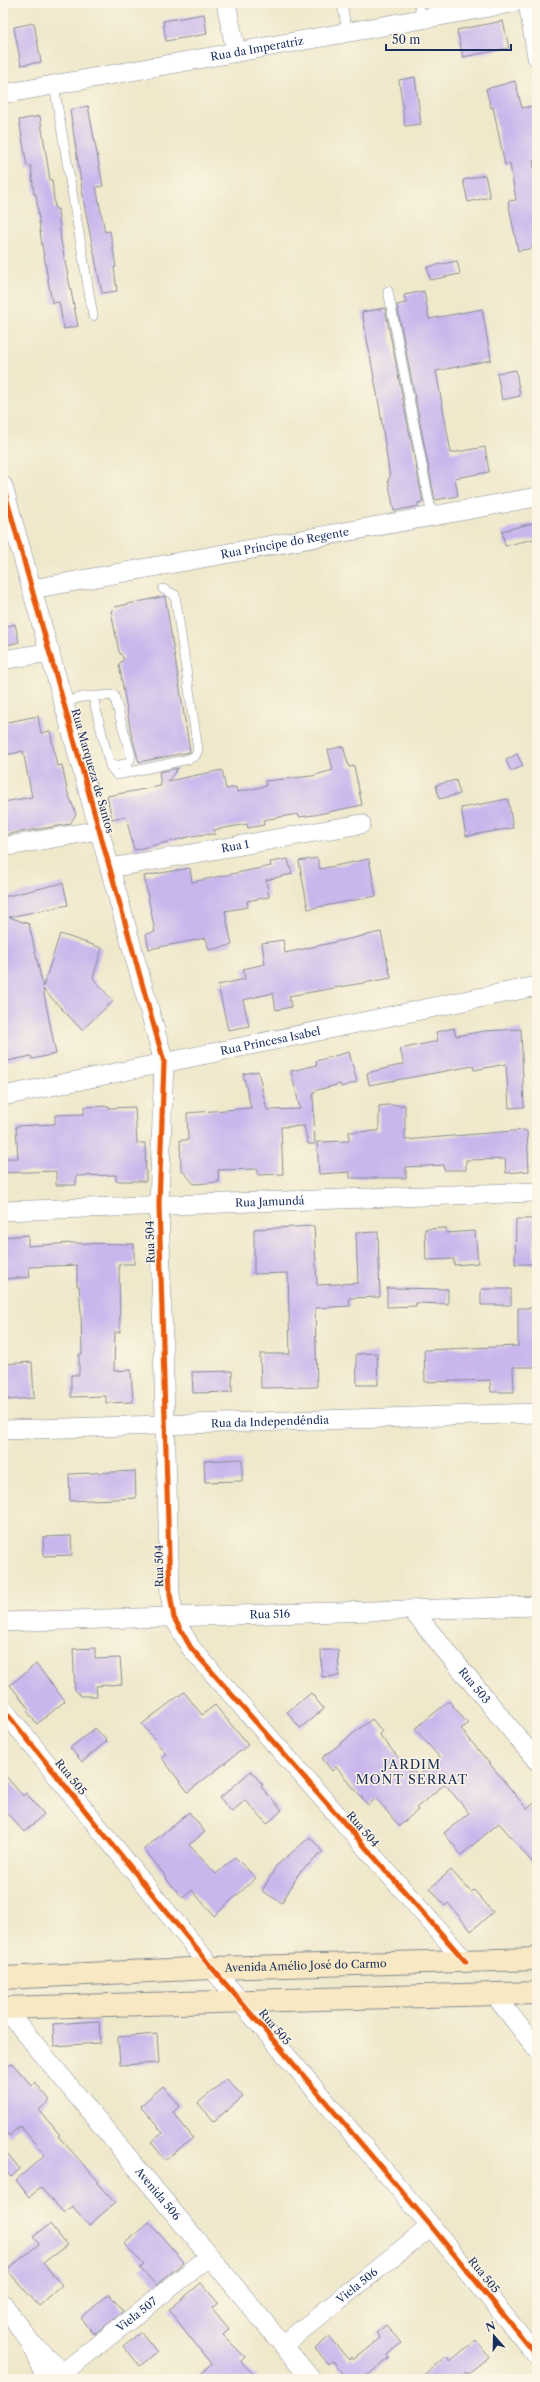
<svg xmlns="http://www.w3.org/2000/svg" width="540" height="2382" font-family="'Libre Caslon Text',serif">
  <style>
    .building { fill: #c9b6ed }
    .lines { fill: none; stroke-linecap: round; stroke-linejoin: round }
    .lane-casing { stroke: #858c94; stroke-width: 10 }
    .street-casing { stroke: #858c94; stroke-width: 20 }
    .secondary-casing { stroke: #858c94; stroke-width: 24 }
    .lane { stroke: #fff; stroke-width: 9 }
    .street { stroke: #fff; stroke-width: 19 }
    .secondary { stroke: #f8e8c3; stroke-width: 22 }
    .cycleway-casing { stroke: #fcf5e5; stroke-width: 8 }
    .cycleway { stroke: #e8590c; stroke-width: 5 }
    .labels { text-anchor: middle; stroke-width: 3; stroke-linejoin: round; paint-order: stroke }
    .street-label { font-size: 11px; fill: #1b2f5e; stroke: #fcf5e5 }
    .quarter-label { font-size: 13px; letter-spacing: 1px; fill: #1b2f5e; stroke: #fcf5e5 }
  </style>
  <rect width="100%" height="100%" fill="#fcf5e5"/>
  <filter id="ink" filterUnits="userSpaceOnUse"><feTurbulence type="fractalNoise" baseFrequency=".025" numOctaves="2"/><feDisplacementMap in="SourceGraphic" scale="8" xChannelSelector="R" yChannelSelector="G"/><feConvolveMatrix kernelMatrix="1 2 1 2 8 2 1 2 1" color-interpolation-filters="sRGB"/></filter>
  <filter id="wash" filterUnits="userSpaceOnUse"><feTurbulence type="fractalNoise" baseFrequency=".012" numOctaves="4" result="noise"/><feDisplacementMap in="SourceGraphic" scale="16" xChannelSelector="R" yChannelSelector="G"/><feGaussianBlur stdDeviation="0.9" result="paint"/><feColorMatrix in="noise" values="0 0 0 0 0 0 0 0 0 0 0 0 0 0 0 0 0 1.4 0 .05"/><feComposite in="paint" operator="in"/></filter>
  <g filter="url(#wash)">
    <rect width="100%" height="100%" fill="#efe8cb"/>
    <g id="blocks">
      <!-- building -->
      <path class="building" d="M204,14L207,34L166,41L163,21Z
        M503,21L509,48L463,57L457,30Z
        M34,23L41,62L21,65L14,27Z
        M415,77L421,124L405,126L399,80Z
        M515,81L522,108L533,106L537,130V160L533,161L537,184V247L518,251L508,201L516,200L510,164L505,165L493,107L491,108L486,89Z
        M88,106L103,186L96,187L105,232L110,231L116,267H114L117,291L102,293L85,209L70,110Z
        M40,116L50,180H52L55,209H58L61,241L78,326L64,329L59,302L52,303L41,239L36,194H34L31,166H27L19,120Z
        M485,175L490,197L468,202L463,180Z
        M457,261L460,274L430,280L427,267Z
        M424,291L429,319L482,309L491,360L436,371L451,453L485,447L489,472L455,478L458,496L435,500L397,305L406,303L404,295Z
        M385,308L423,502L418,503L419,506L394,511L388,479L390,478L380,410L362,312Z
        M516,370L520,396L502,400L497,373Z
        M537,522V538L505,546L502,531Z
        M165,596L190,752L139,762L131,733L119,664L124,659L119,652L111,611L115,607Z
        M15,624L19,642L3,646V628Z
        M38,716L41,733L50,731L57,766L62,765L67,790L76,814L70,824L3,835V802L32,797L23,751L3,756V723Z
        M343,746L349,767L354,766L362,805L314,815L299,817L298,814L263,820L264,825L248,828L247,824L214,830L215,834L197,835L134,850L126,816L112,819L107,796L161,786L159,772L178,768L168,781L222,770L226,789L236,787L237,792L266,786L265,781L312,776L333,770L328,750Z
        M517,754L523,766L511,771L506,760Z
        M456,780L460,794L439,799L436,785Z
        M508,799L513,828L466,836L461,808Z
        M317,858L320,869L369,859L376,896L308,909L299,861Z
        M288,859L292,874L266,880L269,897L247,901L248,907L225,911L232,945L209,950L206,938L149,949L146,934L155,932L144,876L190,868L192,882L271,866L270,862Z
        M63,883L68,905L9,917L29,924L43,987L60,934L102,948L93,978L113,1001L82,1030L43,989L56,1054L32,1059L31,1056L3,1062V897Z
        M381,932L391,978L289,996L291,1007L276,1010L273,993L243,1000L249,1026L228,1030L218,985L245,979L243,969L265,964L262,943L283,940L285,953Z
        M454,1028L456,1036L484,1031L521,1029L524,1107L509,1108L506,1064L474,1070L473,1066L369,1085L367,1073L404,1064L400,1049L438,1041L436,1032Z
        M349,1052L357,1082L341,1087L340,1084L314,1091L315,1093L313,1094L315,1144H308L304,1126L281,1127L283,1174L258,1175V1169L218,1170L219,1182L194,1184L181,1169L180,1140H188L187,1113L251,1108L243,1074L258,1071L267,1110L300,1109L291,1071L317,1065L316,1061Z
        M388,1105H405V1140L525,1130L527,1132L529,1171L506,1173L505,1159L466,1160V1170H444V1165L406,1167V1178H350V1172L319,1174L317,1142L349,1141V1132L379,1131V1106Z
        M109,1106V1108L135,1107L137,1143H145L146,1181H116V1175L76,1176V1185H56V1171L3,1173V1158H18L16,1126L55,1124V1115L84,1114V1107Z
        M516,1219H534V1264H515Z
        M314,1226L317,1285L358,1283L356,1233L378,1232L380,1297L349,1298L350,1306L315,1308L317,1387L261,1388L260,1354H290L288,1273L254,1274V1229Z
        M446,1228V1233L475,1231L478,1263L454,1265V1259L426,1260L425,1229Z
        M28,1235V1246L72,1243L134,1244V1264H119L120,1332H115L114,1371L131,1370L133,1402L106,1403V1396L71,1397V1375H79V1354H82L81,1312L79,1286H77V1265L29,1267L30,1277L6,1279L4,1237Z
        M387,1288L448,1289V1304L416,1303V1306L387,1307Z
        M481,1289H511V1305H481Z
        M518,1308H537V1367H513L514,1392H491L490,1380L425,1382L424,1350L518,1346Z
        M377,1353L378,1385H357L356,1354Z
        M32,1362L34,1398L8,1400V1397L3,1398V1364Z
        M232,1371V1392L193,1393L192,1372Z
        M242,1459V1481L205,1482L204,1461Z
        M135,1471L136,1498L70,1501L69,1474Z
        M71,1536L72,1555L44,1556L43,1537Z
        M95,1648V1659L120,1658L122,1684L96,1686L97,1696H81L75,1690L73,1649Z
        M321,1650H338L339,1676L322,1677Z
        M36,1664L65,1701L37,1724L27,1711L29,1709L10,1685Z
        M184,1692L202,1715L215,1705L248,1745L188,1792L161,1757L166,1754L142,1724Z
        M311,1693L324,1709L300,1728L287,1712Z
        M449,1701L468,1724L461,1729L527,1809L537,1801V1868L499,1823L461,1855L444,1833L469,1813L445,1784L416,1808L418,1810L399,1826L376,1798L368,1805L336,1767L332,1771L322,1758L372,1719L382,1731L379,1734L411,1773L413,1771L418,1776L440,1758L415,1729Z
        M95,1728L107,1741L82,1762L70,1748Z
        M251,1771L263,1785L261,1787L282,1810L267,1824L245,1800L232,1812L220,1798Z
        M3,1773L23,1796L26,1793L44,1814L24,1832L3,1809Z
        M189,1812L205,1832L189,1845L216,1874L235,1857L256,1878L214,1916L192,1890L183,1898L166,1879L167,1878L144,1849Z
        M310,1837L323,1852L299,1873L282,1903L262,1891L276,1866Z
        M451,1870L471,1892L474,1890L493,1912L471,1931L448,1903L445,1906L430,1888Z
        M99,2021L100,2043L54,2046L53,2024Z
        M157,2034L159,2063L120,2065L118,2037Z
        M12,2063L32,2086L35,2082L50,2100L39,2110L60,2135L58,2136L99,2182L97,2183L115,2203L89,2225L72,2206L64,2213L41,2188L29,2197L16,2180L45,2155L20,2126L9,2136L3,2129V2071Z
        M227,2079L243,2097L214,2121L198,2103Z
        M163,2086L180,2106L173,2112L193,2138L165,2160L151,2142L163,2133L140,2106Z
        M3,2148L20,2169L11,2177L3,2168Z
        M149,2222L184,2262L156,2285L140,2268L144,2265L124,2244Z
        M50,2224L67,2245L43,2263L62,2285L39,2306L7,2270L39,2244L33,2237Z
        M201,2283L218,2303L212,2308L229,2329L223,2335L245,2357L241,2361L258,2379H194L211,2364L169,2310Z
        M109,2294L123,2311L94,2334L81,2318Z
        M386,2325L401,2343L387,2355L389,2358L363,2379H348L333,2361L329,2364L315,2349L329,2337L349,2360L352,2357L353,2360L380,2338L376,2333Z
        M141,2332L157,2352L140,2366L123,2346Z
        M476,2340L489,2357L467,2374L466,2372L458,2379H419L446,2356L450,2361Z"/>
    </g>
  </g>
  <g filter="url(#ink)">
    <use href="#blocks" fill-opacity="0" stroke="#858c94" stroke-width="1"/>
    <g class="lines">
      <defs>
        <path id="lane" d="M342,3L347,32
          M419,3L422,19
          M54,85L93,316
          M388,291L432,516
          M63,703L82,697L114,695L131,757L128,764L110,766L93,697
          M110,766L117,775L189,759L195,756L198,750L175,595L163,589"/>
        <g id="street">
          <path d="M226,3L236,52"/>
          <path d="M528,3L537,57"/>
          <path id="s1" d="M3,94L512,3"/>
          <path d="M3,486L164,1062L159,1204L170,1594L174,1618L191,1648L466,1962"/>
          <path id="s2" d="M32,589L537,497"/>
          <path d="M3,660L50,652"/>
          <path d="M3,847L99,830"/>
          <path id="s3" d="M110,868L361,824"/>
          <path id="s4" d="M3,1096L537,986"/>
          <path id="s5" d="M3,1211L537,1192"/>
          <path id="s6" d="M3,1430L537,1413"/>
          <path id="s7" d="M412,1610L537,1761"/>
          <path id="s8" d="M3,1622L537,1606"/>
          <path d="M3,1709L212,1968L431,2226L537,2356"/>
          <path d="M494,1994L537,2049"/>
          <path id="s9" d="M4,2007L311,2379"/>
          <path d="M3,2304L30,2342"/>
          <path id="s10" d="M283,2345L431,2226"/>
          <path d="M46,2379L30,2342L70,2379"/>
          <path id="s11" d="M55,2379L209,2257"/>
        </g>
        <g id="secondary">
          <path id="s12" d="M3,1978L212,1968L537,1959"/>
          <path d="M3,2008L537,1993"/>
        </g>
      </defs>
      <!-- lane casing -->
      <use href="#lane" class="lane-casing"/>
      <!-- street casing -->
      <use href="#street" class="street-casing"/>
      <!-- secondary casing -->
      <use href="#secondary" class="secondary-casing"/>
      <!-- lane -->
      <use href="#lane" class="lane"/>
      <!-- street -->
      <use href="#street" class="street"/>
      <!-- secondary -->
      <use href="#secondary" class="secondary"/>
      <defs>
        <path id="cycleway" d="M3,486L164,1062L159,1204L170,1594L174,1618L191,1648L466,1962
          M3,1709L212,1968L431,2226L537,2356"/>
      </defs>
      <!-- cycleway casing -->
      <use href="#cycleway" class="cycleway-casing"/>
      <!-- cycleway -->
      <use href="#cycleway" class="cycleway"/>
    </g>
  </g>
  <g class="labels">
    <!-- street labels -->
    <g class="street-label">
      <text dy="4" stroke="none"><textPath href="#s1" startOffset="258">Rua da Imperatriz</textPath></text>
      <text dy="4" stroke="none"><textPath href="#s2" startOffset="257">Rua Príncipe do Regente</textPath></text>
      <text transform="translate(93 771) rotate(74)" y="4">Rua Marqueza de Santos</text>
      <text dy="4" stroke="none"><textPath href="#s3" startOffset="127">Rua 1</textPath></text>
      <text dy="4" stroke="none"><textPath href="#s4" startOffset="273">Rua Princesa Isabel</textPath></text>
      <text dy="4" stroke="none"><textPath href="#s5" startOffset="267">Rua Jamundá</textPath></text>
      <text transform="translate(150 1242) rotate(-92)" y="4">Rua 504</text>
      <text dy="4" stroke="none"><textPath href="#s6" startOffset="267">Rua da Independêndia</textPath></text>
      <text transform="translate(159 1566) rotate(-91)" y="4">Rua 504</text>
      <text dy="4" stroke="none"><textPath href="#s8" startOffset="267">Rua 516</textPath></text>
      <text dy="4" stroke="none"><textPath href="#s7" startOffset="98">Rua 503</textPath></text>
      <text transform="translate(71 1777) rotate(51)" y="4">Rua 505</text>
      <text transform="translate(363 1829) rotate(49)" y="4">Rua 504</text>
      <text dy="4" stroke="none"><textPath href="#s12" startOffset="303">Avenida Amélio José do Carmo</textPath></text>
      <text transform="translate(275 2027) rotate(50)" y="4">Rua 505</text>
      <text dy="4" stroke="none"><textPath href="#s9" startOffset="242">Avenida 506</textPath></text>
      <text transform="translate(484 2275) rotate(51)" y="4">Rua 505</text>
      <text dy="4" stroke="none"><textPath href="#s10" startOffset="95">Viela 506</textPath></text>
      <text dy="4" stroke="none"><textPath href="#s11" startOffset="104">Viela 507</textPath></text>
    </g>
    <!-- quarter labels -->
    <g class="quarter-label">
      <text x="412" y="1769">JARDIM<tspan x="412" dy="15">MONT SERRAT</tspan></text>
    </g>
  </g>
  <!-- margin -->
  <rect width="540" height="2382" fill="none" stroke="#fcf5e5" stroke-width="16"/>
  <!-- north arrow -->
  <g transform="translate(494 2336) rotate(340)" stroke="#fcf5e5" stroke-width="3" paint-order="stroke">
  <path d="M0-3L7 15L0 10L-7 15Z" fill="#1b2f5e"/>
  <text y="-6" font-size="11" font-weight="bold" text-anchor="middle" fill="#1b2f5e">N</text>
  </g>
  <!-- scale -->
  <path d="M386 44v6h125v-6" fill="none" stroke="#1b2f5e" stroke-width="2"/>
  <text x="392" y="44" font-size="12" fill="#1b2f5e" stroke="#fcf5e5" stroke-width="3" paint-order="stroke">50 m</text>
</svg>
